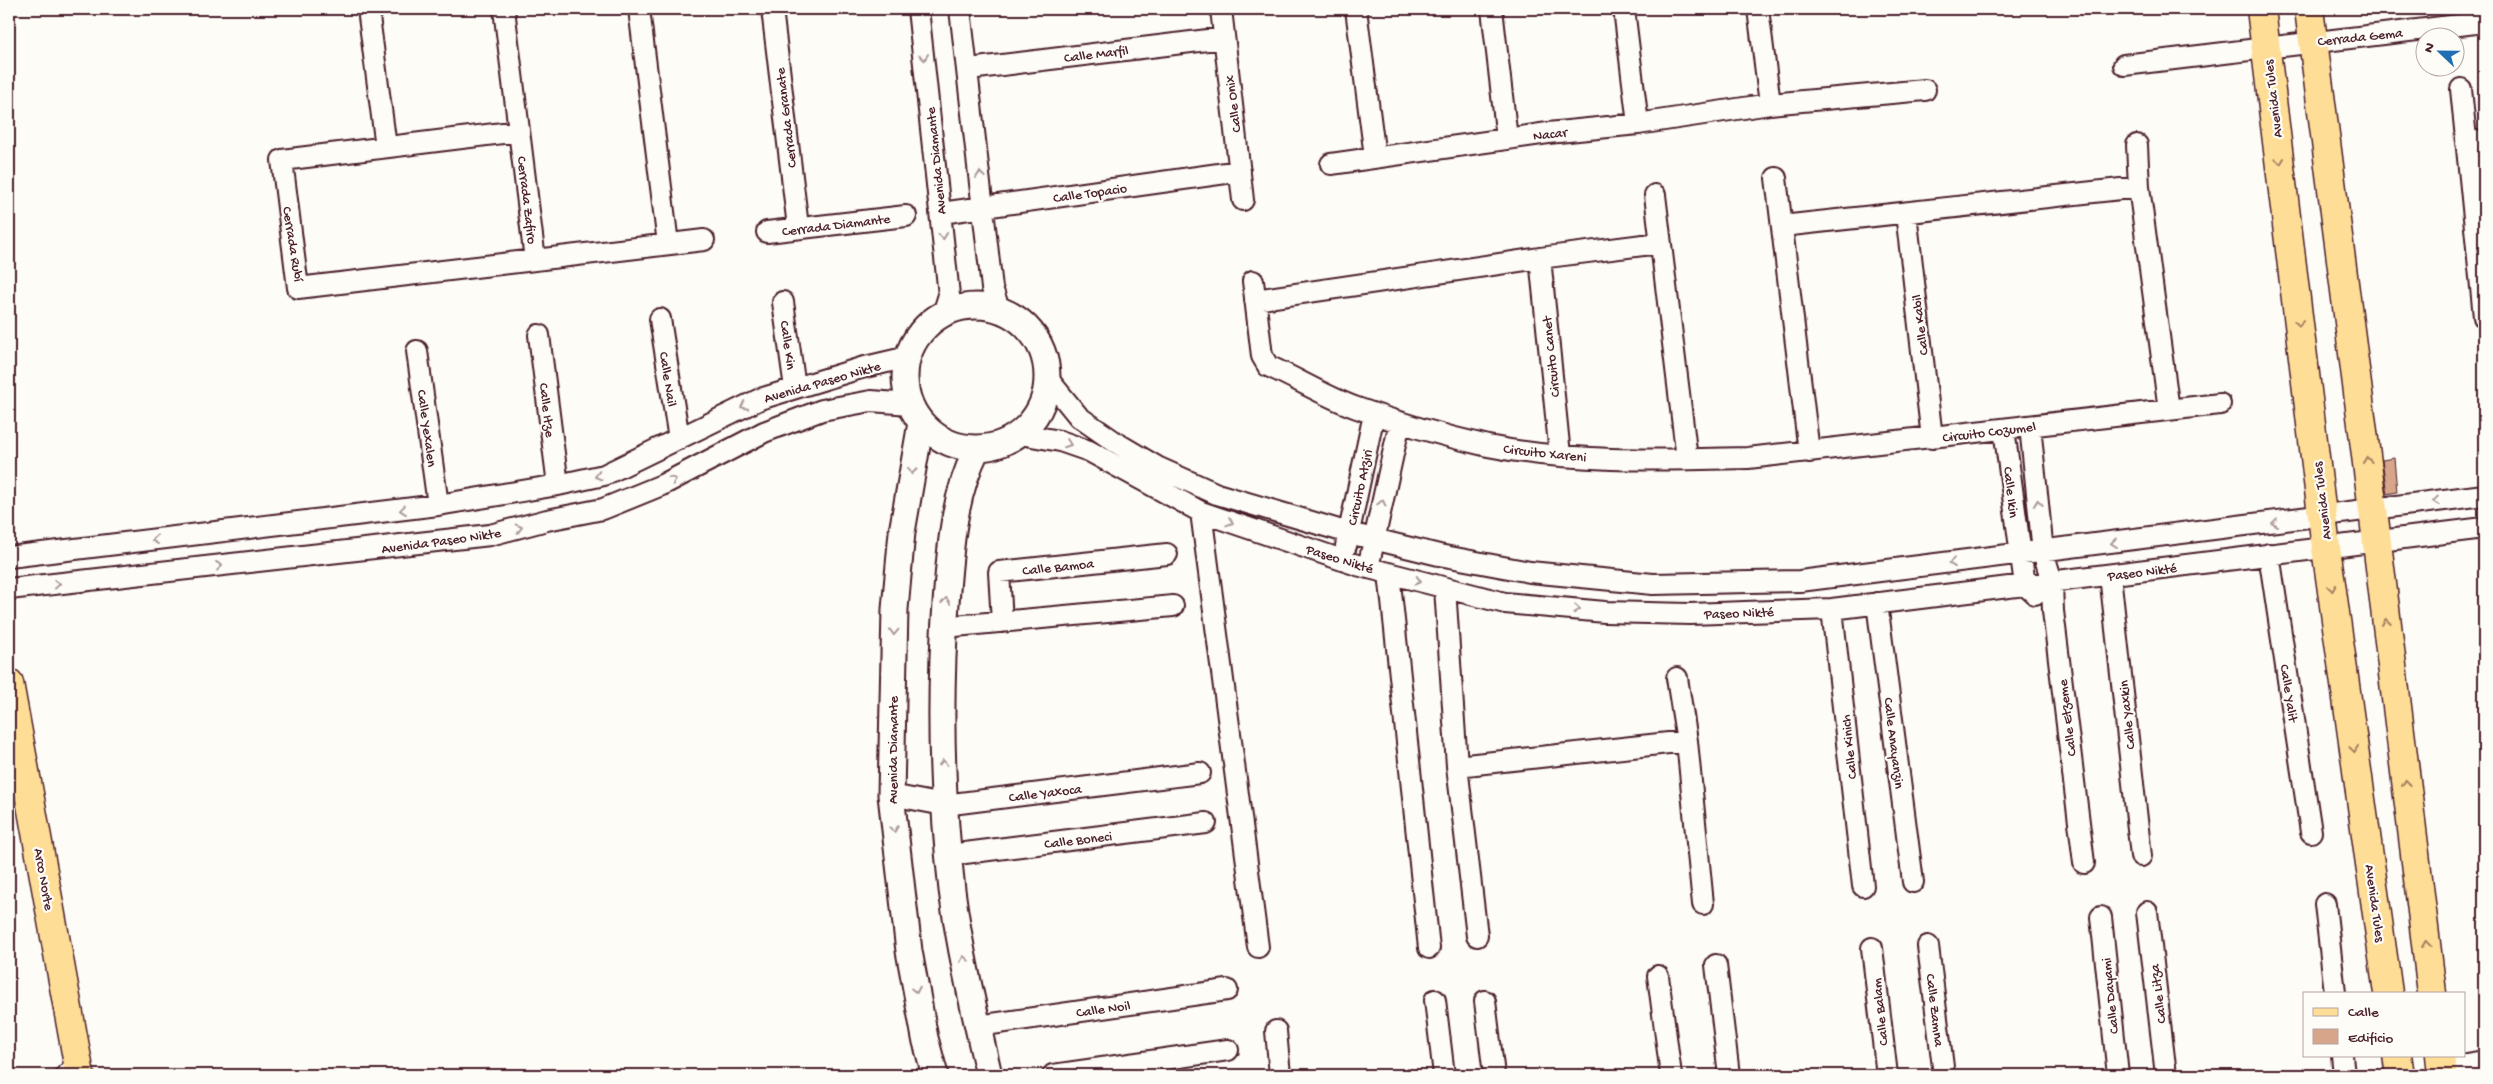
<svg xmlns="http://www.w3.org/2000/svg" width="2493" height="1084" font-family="'Gochi Hand',sans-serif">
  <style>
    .building { fill: #d7a68a; stroke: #4a1f2b }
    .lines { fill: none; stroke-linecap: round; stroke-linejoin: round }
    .service-casing { stroke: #4a1f2b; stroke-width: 14 }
    .minor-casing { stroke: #4a1f2b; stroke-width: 24 }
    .tertiary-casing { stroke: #4a1f2b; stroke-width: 29 }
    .primary-casing { stroke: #4a1f2b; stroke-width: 31 }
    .service { stroke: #fdfcf7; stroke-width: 10 }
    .minor { stroke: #fdfcf7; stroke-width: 20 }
    .tertiary { stroke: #fdfcf7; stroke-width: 25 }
    .primary { stroke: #fedd96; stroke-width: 28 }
    .oneway { stroke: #ac999b }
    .oneway2 { stroke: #a47e60 }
    .labels { text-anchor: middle; stroke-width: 4.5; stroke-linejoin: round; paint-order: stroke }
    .street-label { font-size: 14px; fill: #4a1f2b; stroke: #fdfcf7 }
  </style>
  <rect width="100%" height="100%" fill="#fdfcf7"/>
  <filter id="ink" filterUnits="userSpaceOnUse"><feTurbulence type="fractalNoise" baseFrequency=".02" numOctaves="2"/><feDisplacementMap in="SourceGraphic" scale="10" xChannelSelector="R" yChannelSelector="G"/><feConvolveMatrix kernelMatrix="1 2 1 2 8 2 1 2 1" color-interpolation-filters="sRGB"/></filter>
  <g filter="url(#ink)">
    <!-- building -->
    <path class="building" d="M2394,458L2397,492L2387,494L2382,460Z"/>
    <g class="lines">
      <defs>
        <path id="service" d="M59,1075L75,1060"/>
        <path id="minor" d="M368,9L386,147
          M504,9L535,260
          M639,9L668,244
          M772,9L798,227
          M918,9L949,295L943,314
          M960,9L992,288L999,309
          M1221,9L1243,200
          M1356,9L1375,157
          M1492,9L1507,139
          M1624,9L1638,124
          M1758,9L1770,104
          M2124,65L2484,22
          M969,69L1224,38
          M2461,89L2484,317
          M519,131L282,160L298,288L704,240
          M2466,143L2484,140
          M2137,145L2139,187L2169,410
          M1331,164L1548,133L1638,124L1770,104L1925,90
          M1776,178L1809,452
          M1655,195L1687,459
          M941,213L1240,171
          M1906,213L1932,438
          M1782,226L2139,187
          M767,232L906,216
          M1540,258L1560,455
          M1253,281L1262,356L1268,366C1298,379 1326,397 1357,408C1399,423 1444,436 1488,446C1572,463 1662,460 1748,458L2220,404
          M1255,300L1540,258L1659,243
          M783,302L795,388
          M660,319L679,439
          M539,335L558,485
          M417,351L438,505
          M1048,379L1079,417L1115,442L1159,468L1217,494L1349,533L1439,555L1530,572L1653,584L1800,581L2484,495
          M2030,426L2043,552L2052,581L2053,611L2084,863
          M2004,429L2025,585L2035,594
          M1020,434L1060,441L1089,451L1201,512L1357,565L1505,603L1605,612L1690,614L1832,609L2484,528
          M1201,512L1258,947
          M1346,546L1374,414
          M2269,554L2311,832
          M9,557L438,505L558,485L604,475L760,399L861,368L908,357
          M1368,568L1400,422
          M1389,573L1429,948
          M2110,575L2141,856
          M1445,588L1457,766L1477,936
          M9,589L490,535L547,520L603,509L662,485L764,432L822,410L871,401L910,404
          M1877,603L1913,882
          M1832,609L1863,886
          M1002,622L999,572L1167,554
          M944,627L1173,606
          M1677,678L1687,741L1703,904
          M1457,766L1687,741
          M891,795L944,805L1200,773
          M949,855L1206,823
          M2325,904L2335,993
          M2147,912L2166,1075
          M2101,917L2118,1075
          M1928,946L1944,1075
          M1872,948L1887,1075
          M1716,965L1729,1075
          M1658,976L1671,1075
          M1435,1000L1444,1075
          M1485,1001L1494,1075
          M978,1026L1227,990
          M1276,1031L1280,1075
          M2342,1055L2344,1075
          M2441,1068L2484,1061
          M1053,1075L1228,1050"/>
        <path id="tertiary" d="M905 377a71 71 0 1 1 142 0a71 71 0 1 1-142 0Z
          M921,423L902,532L895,609L891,795L909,951L925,1038L935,1075
          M977,449C953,496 950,551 946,603C939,699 941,795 952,890C960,952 975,1014 989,1075"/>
        <path id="primary" d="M2261,9L2326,548L2388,993
          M2309,9L2373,510L2432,993
          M9,683L80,1075
          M2397,1055L2400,1075
          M2440,1055L2442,1075"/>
      </defs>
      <!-- service casing -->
      <use href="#service" class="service-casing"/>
      <!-- minor casing -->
      <use href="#minor" class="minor-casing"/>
      <!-- tertiary casing -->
      <use href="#tertiary" class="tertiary-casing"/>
      <!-- primary casing -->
      <use href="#primary" class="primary-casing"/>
      <!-- service -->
      <use href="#service" class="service"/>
      <!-- minor -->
      <use href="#minor" class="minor"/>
      <!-- tertiary -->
      <use href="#tertiary" class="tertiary"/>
      <!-- primary -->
      <use href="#primary" class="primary"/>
    </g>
    <!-- one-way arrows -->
    <defs><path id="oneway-chevron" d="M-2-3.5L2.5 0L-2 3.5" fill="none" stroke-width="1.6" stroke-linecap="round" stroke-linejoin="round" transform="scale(1.25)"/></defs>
    <g class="oneway">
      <use href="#oneway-chevron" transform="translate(924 57) rotate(84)"/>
      <use href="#oneway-chevron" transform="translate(980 175) rotate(-96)"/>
      <use href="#oneway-chevron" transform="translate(943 236) rotate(85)"/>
      <use href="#oneway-chevron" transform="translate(744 406) rotate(154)"/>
      <use href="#oneway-chevron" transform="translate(1068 444) rotate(20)"/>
      <use href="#oneway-chevron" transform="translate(912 471) rotate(99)"/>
      <use href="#oneway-chevron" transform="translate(598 476) rotate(166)"/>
      <use href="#oneway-chevron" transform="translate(673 480) rotate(-26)"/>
      <use href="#oneway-chevron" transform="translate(2436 501) rotate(173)"/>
      <use href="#oneway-chevron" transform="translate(1382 503) rotate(-77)"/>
      <use href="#oneway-chevron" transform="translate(2038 503) rotate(-96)"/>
      <use href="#oneway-chevron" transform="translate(403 510) rotate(173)"/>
      <use href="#oneway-chevron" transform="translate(1230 522) rotate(19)"/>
      <use href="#oneway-chevron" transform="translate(2275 523) rotate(173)"/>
      <use href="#oneway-chevron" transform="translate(519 528) rotate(-15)"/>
      <use href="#oneway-chevron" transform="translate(155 540) rotate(173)"/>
      <use href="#oneway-chevron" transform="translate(2114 543) rotate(173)"/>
      <use href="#oneway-chevron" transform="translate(1952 563) rotate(173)"/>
      <use href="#oneway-chevron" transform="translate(219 566) rotate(-6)"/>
      <use href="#oneway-chevron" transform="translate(1418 581) rotate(15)"/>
      <use href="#oneway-chevron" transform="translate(57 584) rotate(-6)"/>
      <use href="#oneway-chevron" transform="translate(946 601) rotate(-86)"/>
      <use href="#oneway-chevron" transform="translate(1577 609) rotate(5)"/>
      <use href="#oneway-chevron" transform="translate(894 632) rotate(92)"/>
      <use href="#oneway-chevron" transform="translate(943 763) rotate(-92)"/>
      <use href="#oneway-chevron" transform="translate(894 829) rotate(84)"/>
      <use href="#oneway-chevron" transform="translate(964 959) rotate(-100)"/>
      <use href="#oneway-chevron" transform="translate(916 990) rotate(79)"/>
    </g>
    <g class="oneway2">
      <use href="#oneway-chevron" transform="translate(2280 161) rotate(83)"/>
      <use href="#oneway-chevron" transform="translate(2299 323) rotate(83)"/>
      <use href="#oneway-chevron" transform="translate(2367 460) rotate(-97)"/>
      <use href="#oneway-chevron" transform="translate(2332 588) rotate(82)"/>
      <use href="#oneway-chevron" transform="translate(2386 622) rotate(-97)"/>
      <use href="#oneway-chevron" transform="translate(2354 749) rotate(82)"/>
      <use href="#oneway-chevron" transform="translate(2406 783) rotate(-97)"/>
      <use href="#oneway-chevron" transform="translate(2426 944) rotate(-97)"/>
    </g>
  </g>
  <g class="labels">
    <!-- street labels -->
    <g class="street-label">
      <text transform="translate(2360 36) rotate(-6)" y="5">Cerrada Gema</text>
      <text transform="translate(1096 53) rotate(-7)" y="5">Calle Marfil</text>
      <text transform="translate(2272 99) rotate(-97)" y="5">Avenida Tules</text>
      <text transform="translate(1232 104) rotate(-97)" y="5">Calle Onix</text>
      <text transform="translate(785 118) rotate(-97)" y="5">Cerrada Granate</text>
      <text transform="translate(1550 133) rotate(-7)" y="5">Nacar</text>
      <text transform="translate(935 161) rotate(-96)" y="5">Avenida Diamante</text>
      <text transform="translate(1090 192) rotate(-8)" y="5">Calle Topacio</text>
      <text transform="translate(528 200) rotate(83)" y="5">Cerrada Zafiro</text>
      <text transform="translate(836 224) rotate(-7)" y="5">Cerrada Diamante</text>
      <text transform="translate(294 244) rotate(81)" y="5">Cerrada Rubí</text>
      <text transform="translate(1919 325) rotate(-97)" y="5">Calle Kabil</text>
      <text transform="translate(789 345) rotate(82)" y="5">Calle Kin</text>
      <text transform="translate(1550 357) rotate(-96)" y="5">Circuito Canet</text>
      <text transform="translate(669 379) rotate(81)" y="5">Calle Nail</text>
      <text transform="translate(822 381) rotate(-16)" y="5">Avenida Paseo Nikte</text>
      <text transform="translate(548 410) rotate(83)" y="5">Calle Itze</text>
      <text transform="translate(428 428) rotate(82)" y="5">Calle Yexalen</text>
      <text transform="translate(1989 431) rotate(-7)" y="5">Circuito Cozumel</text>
      <text transform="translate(1545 452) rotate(6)" y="5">Circuito Xareni</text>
      <text transform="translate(1359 487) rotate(-78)" y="5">Circuito Atziri</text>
      <text transform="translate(2012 492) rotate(83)" y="5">Calle Ikin</text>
      <text transform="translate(2321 501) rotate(-97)" y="5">Avenida Tules</text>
      <text transform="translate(441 540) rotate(-8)" y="5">Avenida Paseo Nikte</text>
      <text transform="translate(1340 558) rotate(17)" y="5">Paseo Nikté</text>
      <text transform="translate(1058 566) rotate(-6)" y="5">Calle Bamoa</text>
      <text transform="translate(2142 571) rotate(-7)" y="5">Paseo Nikté</text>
      <text transform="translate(1739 612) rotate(-2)" y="5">Paseo Nikté</text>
      <text transform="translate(2290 693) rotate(81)" y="5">Calle Yalit</text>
      <text transform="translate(2126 715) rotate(-96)" y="5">Calle Yaxkin</text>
      <text transform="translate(2066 718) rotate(-97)" y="5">Calle Etzeme</text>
      <text transform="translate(1895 743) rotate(83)" y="5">Calle Anayanzin</text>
      <text transform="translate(1848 747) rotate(-96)" y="5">Calle Kinich</text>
      <text transform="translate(892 750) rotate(-90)" y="5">Avenida Diamante</text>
      <text transform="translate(1045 792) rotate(-7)" y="5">Calle Yaxoca</text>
      <text transform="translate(1078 839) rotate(-7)" y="5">Calle Boneci</text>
      <text transform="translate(45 879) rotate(80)" y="5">Arco Norte</text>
      <text transform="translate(2376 903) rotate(82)" y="5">Avenida Tules</text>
      <text transform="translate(2157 994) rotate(-97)" y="5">Calle Litza</text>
      <text transform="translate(2109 996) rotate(-96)" y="5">Calle Dayami</text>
      <text transform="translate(1103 1008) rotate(-8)" y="5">Calle Noil</text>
      <text transform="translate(1936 1010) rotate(83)" y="5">Calle Zamna</text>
      <text transform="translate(1879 1012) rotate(-96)" y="5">Calle Balam</text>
    </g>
  </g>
  <!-- margin -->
  <rect width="2493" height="1084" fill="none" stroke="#fdfcf7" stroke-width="30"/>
  <rect x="15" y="15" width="2463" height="1054" fill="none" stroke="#4a1f2b" stroke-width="2" filter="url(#ink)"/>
  <!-- legend -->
  <rect x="2303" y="992" width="162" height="65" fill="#fdfcf7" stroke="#b5a4a5"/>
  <rect x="2313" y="1008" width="25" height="8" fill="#fedd96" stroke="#b5a4a5"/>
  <text x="2348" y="1016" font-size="15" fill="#4a1f2b">Calle</text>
  <rect x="2313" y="1029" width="25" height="15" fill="#d7a68a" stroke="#b5a4a5"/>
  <text x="2348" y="1042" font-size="15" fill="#4a1f2b">Edificio</text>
  <!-- north arrow -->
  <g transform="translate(2440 52) rotate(292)"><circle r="24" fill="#fdfcf7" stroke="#b5a4a5"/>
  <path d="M0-4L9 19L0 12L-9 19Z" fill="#1f6fb2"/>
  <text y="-8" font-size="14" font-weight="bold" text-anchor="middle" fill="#4a1f2b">N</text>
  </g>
</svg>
